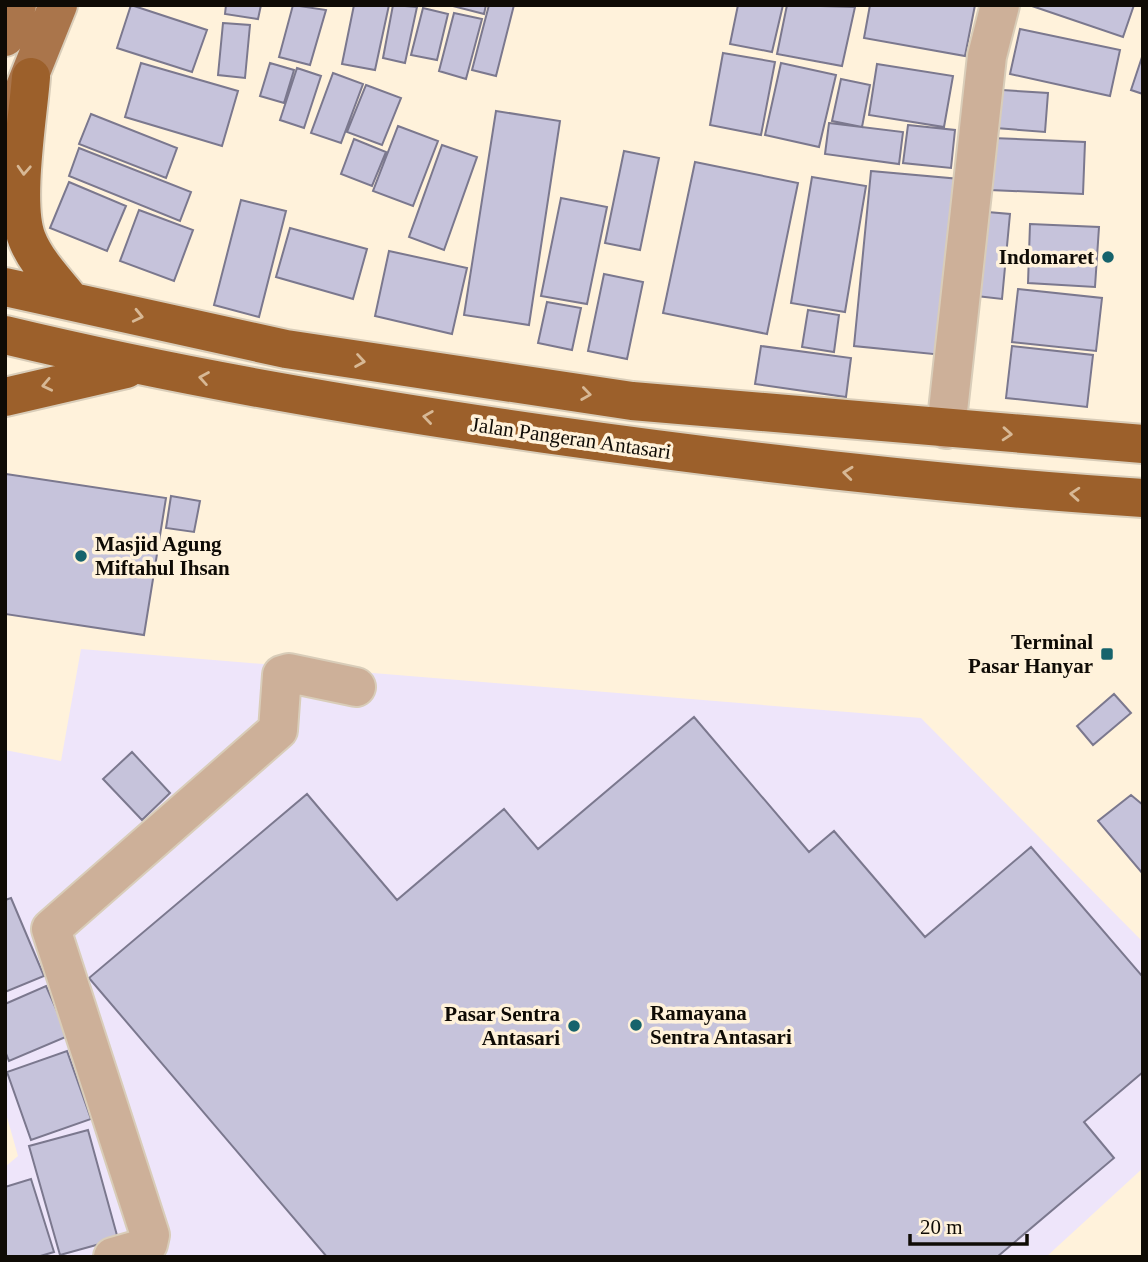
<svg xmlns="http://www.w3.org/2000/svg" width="1148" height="1262" font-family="Georgia,serif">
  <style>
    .commercial { fill: #eee5fa }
    .building { fill: #c6c3db; stroke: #7b788e; stroke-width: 2 }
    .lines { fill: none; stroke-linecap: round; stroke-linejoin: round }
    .minor-casing { stroke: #d9cdb9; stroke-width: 42 }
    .major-casing { stroke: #d9cdb9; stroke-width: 42 }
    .highway-casing { stroke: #d9cdb9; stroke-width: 42 }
    .minor { stroke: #cdb099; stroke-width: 38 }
    .major { stroke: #aa754b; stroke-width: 38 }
    .highway { stroke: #9c602b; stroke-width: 38 }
    .oneway { stroke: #d7b895 }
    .poi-dot { fill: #16636c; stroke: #fff2db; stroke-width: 2.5 }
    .labels { text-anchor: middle; stroke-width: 7; stroke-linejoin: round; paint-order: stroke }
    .poi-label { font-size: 21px; font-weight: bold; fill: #0f0b05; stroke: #fff2db; text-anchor: end }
    .street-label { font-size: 21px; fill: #0f0b05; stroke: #fff2db }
  </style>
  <rect width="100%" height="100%" fill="#fff2db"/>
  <!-- commercial -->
  <path class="commercial" d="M81,649L921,718L1143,942V1168L1046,1257H5V1167L18,1156L5,1110V750L61,761Z"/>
  <!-- building -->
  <path class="building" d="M131,5L207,30L192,72L117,48Z
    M226,5H261L258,19L225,14Z
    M293,5L326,10L310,65L279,57Z
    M354,5H389L375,70L342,64Z
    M393,5L417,7L405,63L383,58Z
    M449,5H486L484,14Z
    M489,5H514L496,76L472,70Z
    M738,5H783L772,52L730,44Z
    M787,5L855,7L842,66L777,54Z
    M870,5H975L965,56L864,38Z
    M1029,5H1134L1123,37Z
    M423,8L448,14L437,60L411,55Z
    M454,13L482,19L466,79L439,71Z
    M223,23L250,25L245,78L218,75Z
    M1020,29L1120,50L1110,96L1010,74Z
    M723,53L775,62L761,135L710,125Z
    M1143,54V94L1131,90Z
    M141,63L238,91L222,146L125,117Z
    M270,63L294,70L284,103L260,96Z
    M781,63L836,75L819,147L765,135Z
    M877,64L953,76L944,127L869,115Z
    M297,68L321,76L304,128L280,120Z
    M333,73L363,84L341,143L311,133Z
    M841,79L870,85L862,127L832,121Z
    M366,85L401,98L382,145L347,132Z
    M986,89L1048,93L1045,132L983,127Z
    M496,111L560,121L529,325L464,315Z
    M91,114L177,148L166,178L79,144Z
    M829,123L903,132L899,164L825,154Z
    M908,125L955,130L951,168L903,163Z
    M398,126L438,141L413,206L373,191Z
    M992,138L1085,142L1083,194L990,190Z
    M354,139L386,152L372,186L341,174Z
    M442,145L477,157L444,250L409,237Z
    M79,148L191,192L180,221L69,176Z
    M624,151L659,158L640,250L605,243Z
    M695,162L798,183L767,334L663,313Z
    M871,171L960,179L943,355L854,346Z
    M812,177L866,186L845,312L791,303Z
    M69,182L126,206L107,251L50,228Z
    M561,198L607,207L587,304L541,296Z
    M241,200L286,211L259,317L214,305Z
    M139,210L193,230L174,281L120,261Z
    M976,211L1010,214L1002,299L968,295Z
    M1030,224L1099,227L1095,287L1028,283Z
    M290,228L367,249L353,299L276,277Z
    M389,251L467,268L452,334L375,316Z
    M604,274L643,282L627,359L588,351Z
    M1018,289L1102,298L1096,351L1012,342Z
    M547,302L581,308L572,350L538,343Z
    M808,310L839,315L834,352L802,347Z
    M761,346L851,358L846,397L755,384Z
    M1012,346L1093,355L1087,407L1006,398Z
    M6,474L166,498L144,635L5,614Z
    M171,496L200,501L194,532L166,528Z
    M1114,694L1131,713L1093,745L1077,726Z
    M694,717L809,852L834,831L925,937L1031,847L1143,977V1072L1084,1122L1114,1158L997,1257H327L89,978L307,794L397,900L504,809L538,849Z
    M132,752L170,793L142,820L103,779Z
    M1131,795L1143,805V874L1098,821Z
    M11,898L44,976L5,992V900Z
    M46,986L68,1036L9,1061L5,1051V1004Z
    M67,1051L91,1119L31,1140L7,1072Z
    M88,1130L118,1239L60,1255L29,1146Z
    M31,1179L54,1252L37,1257H6L5,1187Z"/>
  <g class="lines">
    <defs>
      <path id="minor" d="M946,429L987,56L1000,5
        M113,1257L141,1249L148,1244L150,1235L51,929L278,730L282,675L289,673L356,687"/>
      <path id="major" d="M5,37L17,5
        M5,137L58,5"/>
      <path id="highway" d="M31,77C28,117 13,204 27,239C36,262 56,282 71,301
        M5,287L286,349L632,401L1143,444
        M5,335C184,378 364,408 545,434C744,462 943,485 1143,498
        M5,397L126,369"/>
    </defs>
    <!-- minor casing -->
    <use href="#minor" class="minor-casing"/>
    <!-- major casing -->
    <use href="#major" class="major-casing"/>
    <!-- highway casing -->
    <use href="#highway" class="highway-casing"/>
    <!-- minor -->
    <use href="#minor" class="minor"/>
    <!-- major -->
    <use href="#major" class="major"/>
    <!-- highway -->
    <use href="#highway" class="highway"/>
  </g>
  <!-- one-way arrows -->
  <defs><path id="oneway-chevron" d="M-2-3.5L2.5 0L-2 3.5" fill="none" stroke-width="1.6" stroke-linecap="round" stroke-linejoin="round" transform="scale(1.75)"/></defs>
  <g class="oneway">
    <use href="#oneway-chevron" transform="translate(24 170) rotate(93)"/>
    <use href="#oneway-chevron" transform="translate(138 316) rotate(13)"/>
    <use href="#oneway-chevron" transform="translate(360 361) rotate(9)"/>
    <use href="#oneway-chevron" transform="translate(204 378) rotate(-170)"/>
    <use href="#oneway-chevron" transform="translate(47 385) rotate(168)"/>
    <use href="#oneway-chevron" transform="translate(586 394) rotate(8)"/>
    <use href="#oneway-chevron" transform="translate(428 417) rotate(-172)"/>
    <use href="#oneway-chevron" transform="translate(1007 434) rotate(4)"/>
    <use href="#oneway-chevron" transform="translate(848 473) rotate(-174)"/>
    <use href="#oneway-chevron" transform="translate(1075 494) rotate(-176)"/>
  </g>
  <!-- markers -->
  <g class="poi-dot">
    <circle cx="1108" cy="257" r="7"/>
    <circle cx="81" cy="556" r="7"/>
    <rect x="1100" y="647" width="14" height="14" rx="3.5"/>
    <circle cx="636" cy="1025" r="7"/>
    <circle cx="574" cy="1026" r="7"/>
  </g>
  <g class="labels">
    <!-- poi labels -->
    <g class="poi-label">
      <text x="1094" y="264">Indomaret</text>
      <text x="95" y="551" text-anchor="start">Masjid Agung<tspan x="95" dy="24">Miftahul Ihsan</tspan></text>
      <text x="1093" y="649">Terminal<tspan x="1093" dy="24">Pasar Hanyar</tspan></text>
      <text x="650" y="1020" text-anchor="start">Ramayana<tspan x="650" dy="24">Sentra Antasari</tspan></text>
      <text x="560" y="1021">Pasar Sentra<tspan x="560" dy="24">Antasari</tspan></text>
    </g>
    <!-- street labels -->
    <g class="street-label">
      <text transform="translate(571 438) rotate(8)" y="7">Jalan Pangeran Antasari</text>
    </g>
  </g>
  <!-- border -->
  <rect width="1148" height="1262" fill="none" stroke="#0f0b05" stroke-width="14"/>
  <!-- scale -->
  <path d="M910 1234v10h117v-10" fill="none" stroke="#0f0b05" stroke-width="3.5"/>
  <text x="920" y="1234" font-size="21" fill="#0f0b05" stroke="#fff2db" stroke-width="5" paint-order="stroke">20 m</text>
</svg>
